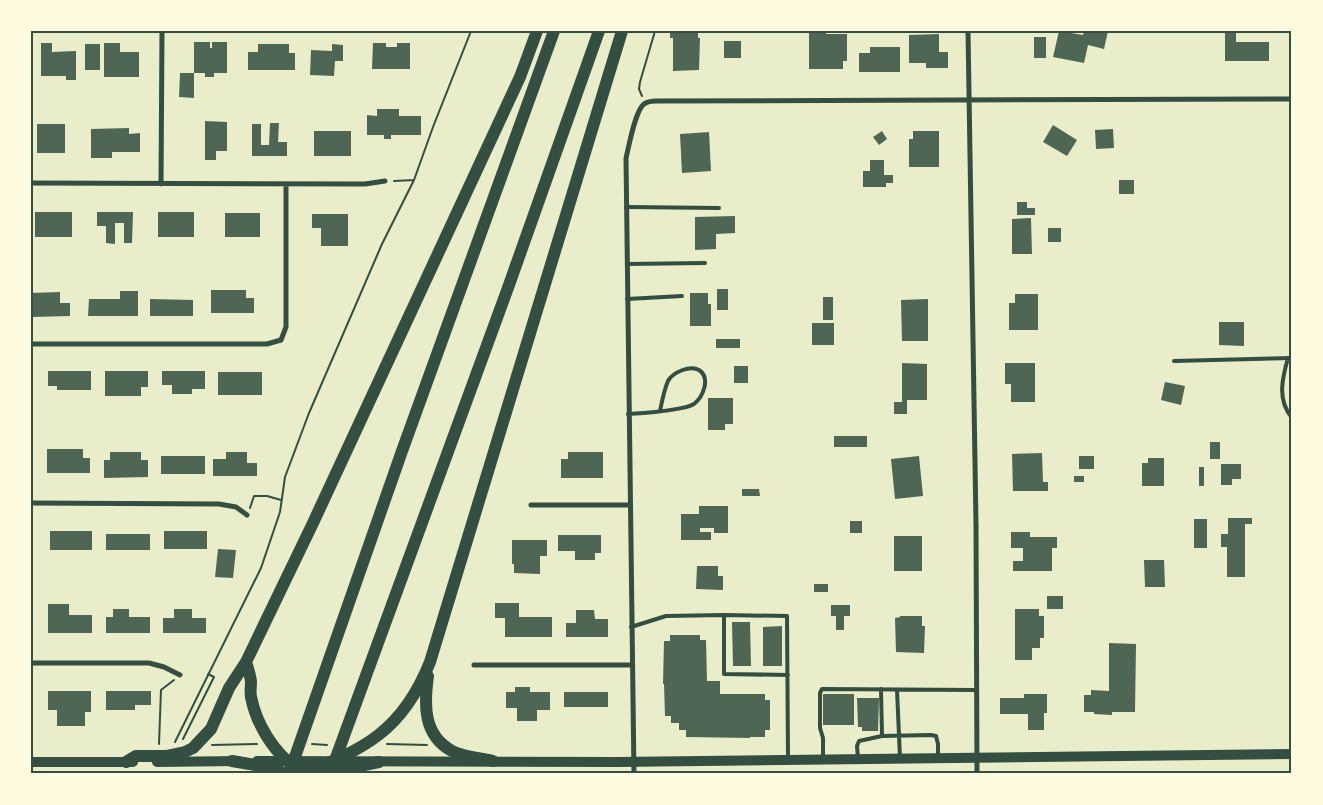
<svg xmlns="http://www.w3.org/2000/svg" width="1323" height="805" font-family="Ubuntu,sans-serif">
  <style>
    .building { fill: #4f6655 }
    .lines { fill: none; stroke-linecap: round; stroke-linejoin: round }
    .path { stroke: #344e41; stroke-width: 2 }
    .service { stroke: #344e41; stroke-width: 4 }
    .minor { stroke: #344e41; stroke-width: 5 }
    .secondary { stroke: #344e41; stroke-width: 10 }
    .motorway { stroke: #344e41; stroke-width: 12 }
    .neatline { fill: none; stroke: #344e41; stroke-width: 2 }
  </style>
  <rect width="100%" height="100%" fill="#e9edc9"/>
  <!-- building -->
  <path class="building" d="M670,31H698V38H700L699,70L673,71V38H670Z
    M809,31H826V34H847V61H843V69H809Z
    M1059,31L1083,35L1084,31H1108L1104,49L1088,45L1084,63L1053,57Z
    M1225,33H1236V42H1269V61H1225Z
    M939,34V52H948V68H926V63H909V35Z
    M1034,37H1046V58H1034Z
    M724,41H741V58H724Z
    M194,42H210V48H212V42H227V73H214V77H205V73H194Z
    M41,43H52V52L76,51V80H66V76H41Z
    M104,43H120V52H139V77H104Z
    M373,43H386V47H397V43H410V69H372Z
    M85,44H100V70H85Z
    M258,44H289V53H295V70H248V52H258Z
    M332,44L343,45V61H335L334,76L310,75L311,50L332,51Z
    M870,47H900V72H859V53H870Z
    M180,73H194V98L179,97Z
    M377,109H399V116H421V135H391V139H384V135H367V115L377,116Z
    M205,121L227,122V151H216V160H205Z
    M270,123H279L278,142H287V156H252V124H261V145H269Z
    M37,124H65V153H37Z
    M1053,125L1077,140L1067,156L1043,142Z
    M129,128V134L140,133V152H112V158H91V129Z
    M1113,129L1114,148L1096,149L1095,130Z
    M314,131H351V156H314Z
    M882,131L887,139L879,145L873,137Z
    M913,131H939V167H909V139H913Z
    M709,132L711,171L682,173L680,134Z
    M870,160H884V175H893V183H886V187H863V171H870Z
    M1119,180H1134V194H1119Z
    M1017,202H1027V208H1035V215H1017Z
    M35,212H72V237H35Z
    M97,212H133L132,243H124V223H115V244L106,243V226H97Z
    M158,212H194V237H158Z
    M225,213H260V237H225Z
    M312,214H348V246H321V228H312Z
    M735,216V233L716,234V249L695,250V217Z
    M1031,218L1032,254H1012V219Z
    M1048,228H1061V242H1048Z
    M717,289H728V310H717Z
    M211,290H246V298H254V313H211Z
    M120,291H138V316H88L89,299H120Z
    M60,292V303H70V316L31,317V293Z
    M690,293H708V304H711V326H690Z
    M1015,294H1038V330H1009V303H1015Z
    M823,297H833V320H823Z
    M150,299L193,300V316H150Z
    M928,299V341H902L901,300Z
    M1219,322H1244V346L1219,345Z
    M812,323H834V345H812Z
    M716,339H740V348H716Z
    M902,363L927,364V400H907V414H894V402H902Z
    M1005,363H1035V402H1011V384H1005Z
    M734,366H748V383H734Z
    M48,371H91V390H57V386H48Z
    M105,371H148V387H141V396H105Z
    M162,371H205V389H192V394H172V385H162Z
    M218,372H262V395H218Z
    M1165,382L1185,386L1181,405L1161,400Z
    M708,398H733V424H725V430H708Z
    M834,436H867V447H834Z
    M1210,442H1220V459H1210Z
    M47,449H83V458H90V473H47Z
    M110,452H141V460H148V477L104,478V460H110Z
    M226,452H247V463H257V476H213V459H226Z
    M568,452H603V478H561V459H568Z
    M1042,453L1043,482H1048V491H1013L1012,454Z
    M161,456H205V474H161Z
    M919,456L923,496L895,499L891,459Z
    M1079,456H1094V469H1079Z
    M1148,458H1164V486H1142V463H1148Z
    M1221,464H1241V479H1232V485H1221Z
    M1199,467H1204V486H1199Z
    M1074,476H1084V482H1074Z
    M742,489H759L760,496H742Z
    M699,506H728V533H714V528H700V532H711V540H681V514H699Z
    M1228,518H1252V524H1245V577H1227V547H1221V534H1228Z
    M1194,519H1207V548H1194Z
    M850,521H862V533H850Z
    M50,531H92V550H50Z
    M164,531H207V549H164Z
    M1011,532H1030V537H1057V548H1052V571H1013V561H1023V548H1011Z
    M106,534H150V550H106Z
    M558,535H601V553H595V560H575V551H558Z
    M894,536H922V571H894Z
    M512,540H547V556H540V574L514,573V564H512Z
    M218,549L236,550L233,578L215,577Z
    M1144,560H1164L1165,587H1145Z
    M697,566H718V576H723V590L696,589Z
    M814,584H828V592H814Z
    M1047,596H1063V609H1047Z
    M495,603H519V617H552V637H505V618H495Z
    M48,604H69V615H92V633H48Z
    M831,605H850V616H844V630H836V616H831Z
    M113,609H129V617H150V633H106V617H113Z
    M174,609H192V618H206V633H163V618H174Z
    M1015,609H1039V616H1044V638H1040V648H1032V660H1015Z
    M576,610H594L595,619H608V637H566V623H576Z
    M900,616H922V626H925L924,653L896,652L895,618L900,617Z
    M732,622H750L751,666H733Z
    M782,626V666H763V627Z
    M670,635H700V640H706L707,681H720V694H765V700H770V730H765V737H750V738L686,737V730H679V723H671V716H665L664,684H663L664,641H670Z
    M1109,643L1136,644L1135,712H1112V715L1094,714V712H1084V695H1091V690L1109,691Z
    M515,687H530V692H550V710H537V721H517V708H506V692H515Z
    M48,691H91V712H85V726H57V710H48Z
    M106,691H151V705H135V710H106Z
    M564,692H608V707H564Z
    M823,694H854V725H823Z
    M1024,694H1047V713H1044V730H1028V714H1000V698H1024Z
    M857,698H879L878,731H862V727H858Z"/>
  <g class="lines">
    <!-- path -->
    <path class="path" d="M642,96L639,89L640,82L655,31
      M394,181L414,180
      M250,508L254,496H267L281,500
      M183,739L214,677L208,674
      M175,742L261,568L280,512L285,477L309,413L382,244L414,180L433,127L471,31
      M159,744L161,690L174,680
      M312,744L327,745
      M387,744L427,745
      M212,745L257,744"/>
    <!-- service -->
    <path class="service" d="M626,207L719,208
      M627,264L705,263
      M627,299L682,296
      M1288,358C1282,379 1277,400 1292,418
      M1174,361L1292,358
      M628,414C643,413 682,411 694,404C703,397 711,378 699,370C690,365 673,372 668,381C664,390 662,401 660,411
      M631,627L666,616L724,615
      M788,675L724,674V615L787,616L788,758
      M897,690L900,758
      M882,736L931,735L936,736L938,744V756
      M823,758V738L820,728V693L822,689L976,690
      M858,759L857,746L859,741L882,736L881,689"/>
    <!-- minor -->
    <path class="minor" d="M968,31L976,524L977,774
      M31,183L365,184L385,181
      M161,184L162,31
      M31,344H267L281,340L286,327V184
      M31,503L219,504L236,507L247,515
      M531,505H629
      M31,663H149L164,667L180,675
      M474,665H631
      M634,774L626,158C629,146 635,111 644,104C648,101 652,101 656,101L1292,99"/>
    <!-- secondary -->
    <path class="secondary" d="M257,761L618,762L1292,754
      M31,762H133
      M157,762L238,761"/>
    <!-- motorway -->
    <path class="motorway" d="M246,662C248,668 250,675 251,681C251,686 250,692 251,697C256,723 274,754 297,768
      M428,676C424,705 423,735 452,751C464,757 481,758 493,761
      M232,761L272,768L286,774
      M126,762L136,756H166L185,752L193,748L211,729L229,688L246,662L313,523L520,77L537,31
      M325,773L379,762
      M289,774L402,451L554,31
      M298,774C364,751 403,730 430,662L622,31
      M330,774L509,285L599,31"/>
  </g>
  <!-- border -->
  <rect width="1323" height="805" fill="none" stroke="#fefae0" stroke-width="65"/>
  <rect x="32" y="32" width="1258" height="740" class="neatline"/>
</svg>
